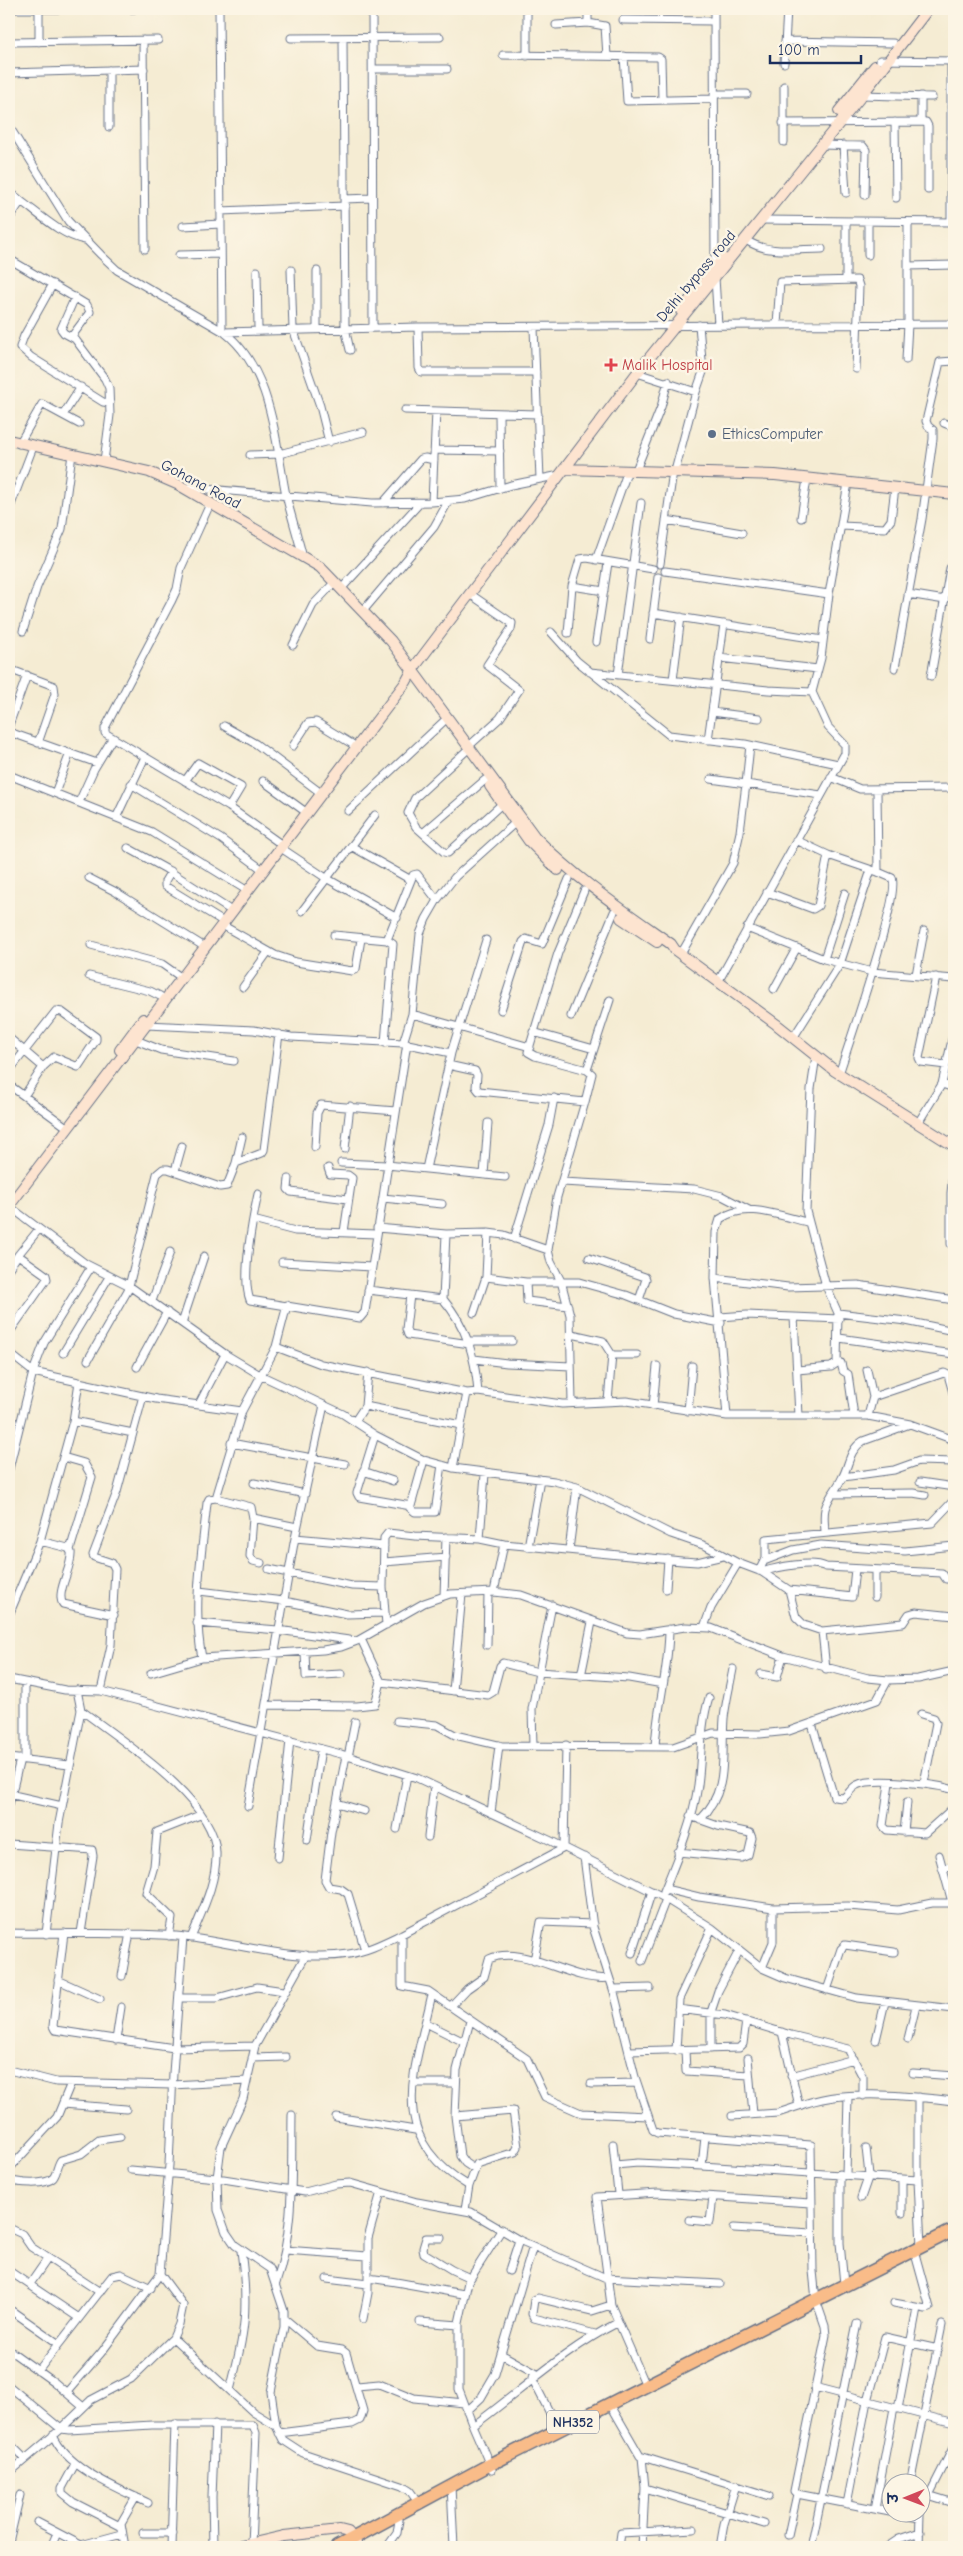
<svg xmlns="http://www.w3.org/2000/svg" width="963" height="2556" font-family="'Comic Neue','Playpen Sans Deva',sans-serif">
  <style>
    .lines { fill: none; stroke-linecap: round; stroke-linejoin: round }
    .street-casing { stroke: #677187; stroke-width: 9 }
    .secondary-casing { stroke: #677187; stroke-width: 12 }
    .highway-casing { stroke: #677187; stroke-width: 15 }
    .street { stroke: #fff; stroke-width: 7 }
    .secondary { stroke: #fde4d0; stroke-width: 10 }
    .highway { stroke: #f9bc89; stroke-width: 12 }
    .health-dot { fill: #e0444e; stroke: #fcf5e5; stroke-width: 2 }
    .service-dot { fill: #5c6f8a; stroke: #fcf5e5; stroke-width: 2 }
    .labels { text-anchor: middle; stroke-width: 5; stroke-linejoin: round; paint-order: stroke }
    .shield { fill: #fcf5e5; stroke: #5e6a86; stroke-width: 1 }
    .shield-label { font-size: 14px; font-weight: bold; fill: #1b2f5e }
    .street-label { font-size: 15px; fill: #1b2f5e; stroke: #fcf5e5 }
    .health-label { font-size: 15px; fill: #be3a42; stroke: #fcf5e5; text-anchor: start }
    .service-label { font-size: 15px; fill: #4e5e75; stroke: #fcf5e5; text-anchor: start }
  </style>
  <rect width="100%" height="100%" fill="#fcf5e5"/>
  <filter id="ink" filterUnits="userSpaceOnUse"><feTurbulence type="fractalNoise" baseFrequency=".02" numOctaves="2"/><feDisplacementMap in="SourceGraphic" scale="10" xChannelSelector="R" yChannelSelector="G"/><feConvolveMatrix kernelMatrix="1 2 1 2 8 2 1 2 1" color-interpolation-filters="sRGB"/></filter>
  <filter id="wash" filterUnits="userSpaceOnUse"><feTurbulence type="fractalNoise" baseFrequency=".0096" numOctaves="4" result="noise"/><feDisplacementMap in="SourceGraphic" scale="20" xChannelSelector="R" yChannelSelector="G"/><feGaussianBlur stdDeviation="1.12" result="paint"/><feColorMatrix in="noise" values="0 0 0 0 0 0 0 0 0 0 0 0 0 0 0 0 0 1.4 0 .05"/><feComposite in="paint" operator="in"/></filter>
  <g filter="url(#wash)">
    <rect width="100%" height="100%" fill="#f5ecd3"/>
  </g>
  <g filter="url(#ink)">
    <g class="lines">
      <defs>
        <path id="street" d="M14,9H134
          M39,9V42
          M219,9L222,330
          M372,9L373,328
          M588,9V23L605,26L607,56
          M714,9L715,267
          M623,20L714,21
          M556,25L588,23
          M291,38L440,37
          M343,38L345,328L350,350
          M143,40L145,249
          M785,41L893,43
          M9,42L158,40
          M503,55L658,57L661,59L662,100
          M527,56V9
          M624,56L627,101L714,99
          M880,60L954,61
          M951,61V222
          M784,63L787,9
          M373,69H447
          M109,70V127
          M9,73L144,69
          M861,93L862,95L932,97
          M714,94H747
          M921,121V96
          M895,122L896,198
          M783,123L926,122L928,126V190
          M9,126L68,221L101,255L117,270L224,332C272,369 275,440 286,495C291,516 298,537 303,558
          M784,142V86
          M820,145L863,146L866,150L865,195
          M843,145L846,193
          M9,191L21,201L9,219
          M344,199L372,198
          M21,201C40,215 62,236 85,240
          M221,211L345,206
          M761,220L954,222
          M846,222V279
          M868,222V255
          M183,226L221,224
          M746,240C767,255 797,249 822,249
          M179,255L221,254
          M9,259L87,305L90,312L72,336
          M908,266L954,265
          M291,270L293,329L320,406L329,442
          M257,271L258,329
          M317,271V328
          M715,278L718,325
          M53,284L24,336L20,347L31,357L103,402L110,403
          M75,297L61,329L64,333L75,339L105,379L109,388L110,415L104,461
          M777,325L780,282L857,280L859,286L856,369
          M418,327L419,368L421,372H536
          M534,328L540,479
          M224,332L418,327L954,324
          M906,360L908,324V223
          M637,373L696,392
          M405,410L538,414
          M499,414L500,488
          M63,415L81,387
          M944,423L954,427
          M19,444L42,404L79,424
          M435,450L500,451
          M250,455L279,454L363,432
          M636,470L661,407L668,381
          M675,471L696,392L703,372L699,325
          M184,487L372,503L432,502L465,499L511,485L560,475
          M432,502L436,411
          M383,503L421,459L425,458L434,460
          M210,504L181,568L177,589L171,602L105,728V733L229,807L278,842
          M9,510L33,447
          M801,518L807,479
          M666,520L742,533
          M841,526L885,528L891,520L895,488
          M596,560L628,470
          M660,564L673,471
          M665,571L829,594
          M572,586L604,591
          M342,588L420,503
          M908,594L945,600
          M363,611L434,527L448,502
          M653,613L823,640
          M23,631L37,587L62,529L72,454
          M551,632L577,661L669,735L745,744L838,764
          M568,633L572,586L580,559L587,558L653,569
          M650,639L658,577
          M596,642L608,563
          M293,645L313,605L331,586
          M719,658L818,669
          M895,668L922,519L933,439V430L928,426L926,421L940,362L954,361
          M9,669L54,686L55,694L38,743
          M590,672L768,690L812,692L821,658L829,594L848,483
          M618,675L641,503
          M931,676L949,574L950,568L954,566
          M673,680L681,617
          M712,712L759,718
          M9,725L27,675
          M224,726L256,744L317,790
          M9,732L97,763
          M708,740L724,624
          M293,746L308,723L316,722L352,744
          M469,746L500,718L519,690L487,665L511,629L512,623L470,594
          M465,752L415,798L408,813L416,827L444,852L448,853L505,801
          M9,775L152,832L243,888
          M831,777L860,789L954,788
          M711,779L746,784L750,745
          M185,781L198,763L241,787L229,807
          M263,781L303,810
          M131,784L221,839L259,867
          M55,793L70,753
          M79,802L94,769L112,739
          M348,811L443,722
          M117,816L145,757
          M423,833L485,780
          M351,846L411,880
          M128,848L166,869L227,908
          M281,848L326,878L397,918
          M828,855L878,872L877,790
          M171,871L165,881V886L219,919
          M89,878L116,892L200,944
          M584,891L558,953L528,1052L535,1056L587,1070
          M767,892L813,909L818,906L828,855L796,840
          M302,911L375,815
          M222,925L275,955L296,962L352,971L356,969L361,939
          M747,928L824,959L872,972L954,979
          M334,935L387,940
          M91,945L162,964L182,978
          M681,954L733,863L740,832L746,784L821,795
          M824,959L845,893
          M916,975L924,931
          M89,976L150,991L160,996
          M936,977L919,1058L921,1062L946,1065
          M718,982L845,753V745L828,727L812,692
          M243,987L268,952
          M774,989L796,949
          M501,1010L523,942L526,939L542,944L569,879
          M412,1014L530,1047
          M571,1016L614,912
          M147,1025L254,1030L291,1037L403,1043
          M533,1032L594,1049
          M9,1038L43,1067
          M793,1038L840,964L871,870
          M136,1040L161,1050L234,1061
          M385,1043L393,944L387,940L413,875L417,874L437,900
          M451,1053L403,1043L412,1014L420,934L426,919L437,900L455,877L516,822
          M816,1056L811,1089L806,1211L826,1286L838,1313L837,1363H841L843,1371L848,1374L854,1416
          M448,1065L475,1071L477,1075L476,1087L479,1091L585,1102L592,1074L587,1070L610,1000
          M9,1071L56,1011L62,1012L96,1037V1040L78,1067L54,1057L43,1067L24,1096
          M839,1074C847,1049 902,891 892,878L878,872
          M942,1084L954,1088
          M9,1085L68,1128
          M918,1123L942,1084L954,1031
          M315,1147L317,1113L321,1105L396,1111
          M345,1149L350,1106
          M236,1163L262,1153L264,1150L279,1034
          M341,1163L387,1165L505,1177
          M328,1168L330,1174L348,1175L352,1178L344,1232
          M426,1169L451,1053L486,940
          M175,1171L182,1146
          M484,1175L488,1123
          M289,1179L288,1189L291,1192L348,1199
          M562,1182L694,1189L722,1196L749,1210
          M258,1194C253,1217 241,1278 250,1300L360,1318L365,1312L407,1043
          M383,1198L442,1204
          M9,1206L86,1264L128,1285L225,1354L260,1375L343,1414L375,1435L424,1460L453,1468L554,1481L577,1487L671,1534L706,1546L738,1563L762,1572L789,1590L796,1617L804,1625L822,1631L903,1623L909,1614L916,1612L954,1616
          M253,1220L295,1231L376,1234
          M377,1228L446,1234L488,1233L504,1235L548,1250
          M446,1234L443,1299C467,1327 475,1356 478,1392
          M514,1239L549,1125L554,1098
          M951,1244V1193L954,1163
          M589,1258L645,1277L646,1279L639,1300
          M282,1262L372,1267
          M9,1268L18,1255
          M486,1277L526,1282H579L626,1295L674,1314L721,1323
          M715,1278L788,1287L858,1285L954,1300
          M526,1282L527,1301L568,1306
          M368,1290L443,1299
          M410,1295L406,1329L408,1335L470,1344
          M152,1301L170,1252
          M474,1313L486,1277L488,1233
          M838,1313L906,1321L954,1331
          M720,1317L747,1315L794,1317
          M182,1323L204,1256
          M9,1333L47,1279L46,1275L18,1255L39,1229
          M572,1334L603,1341L612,1355H637
          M839,1338L954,1354
          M469,1341H512
          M276,1347L321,1364L467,1393L478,1392L562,1404L626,1401L727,1416H868L910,1424L954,1440
          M9,1353L33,1372L156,1399L242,1411
          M63,1353L109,1277
          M474,1359L507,1363L571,1366
          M88,1360L128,1290L157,1174L163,1169H168L220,1187L227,1186L236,1163L242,1137
          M137,1367L167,1312
          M797,1370L831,1367L837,1363
          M867,1370L873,1397L868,1416
          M873,1397L944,1373L948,1375L954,1396
          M608,1401L612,1355
          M572,1403L570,1315L561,1281L551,1262L548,1250L557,1197L585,1102
          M199,1404L225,1354
          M365,1406L461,1425
          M653,1406L657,1366
          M688,1411L692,1366
          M727,1416L715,1278L716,1232L720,1219C745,1201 780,1216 807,1222
          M799,1416L794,1317L839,1319
          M73,1421L133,1433
          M355,1421L365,1406L368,1372
          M375,1435L357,1493L359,1497L411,1506L424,1460
          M231,1443L345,1464
          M63,1457L84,1463L92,1477L70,1550
          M453,1468L467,1393
          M9,1469L33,1372L44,1343L91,1267
          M363,1471L393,1481
          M843,1477L894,1470L919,1461L954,1462
          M920,1482L954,1487
          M254,1483L305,1494
          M832,1494L913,1493L925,1495
          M216,1498L242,1411L276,1347L287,1305
          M409,1507L415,1512H435L442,1465
          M253,1518L297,1527
          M825,1533C825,1526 823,1517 825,1509C828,1497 837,1489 842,1478C850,1464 848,1451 863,1441L910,1424
          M295,1538L384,1546
          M480,1539L485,1474
          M40,1541L68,1548L71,1552C73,1566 55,1593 63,1604L114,1615
          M528,1547L540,1479
          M569,1550L577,1487
          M766,1560V1539L932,1523L954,1500
          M384,1562L446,1557
          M269,1569L352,1586L383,1587
          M759,1571L764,1561L793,1550L821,1545L905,1551L954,1546
          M762,1572C777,1567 812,1560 826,1567L942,1573L946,1579H954
          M666,1589L668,1559
          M789,1590L852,1597L855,1569
          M199,1591L284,1601L347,1614L383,1613
          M494,1592L504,1544
          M444,1596L446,1537
          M875,1597V1570
          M9,1615L40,1541L73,1421L79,1382
          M197,1623L278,1630L356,1641
          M386,1625L383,1587L384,1538L388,1533L415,1536L480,1539L504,1544L682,1561L697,1562L723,1556
          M704,1627L711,1608L738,1563
          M822,1631L826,1669
          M487,1645L488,1593
          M305,1652L306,1676L341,1674
          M202,1658C192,1607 202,1553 207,1503L209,1499L216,1498L251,1507L253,1518L250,1556L253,1561L261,1563
          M151,1673L202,1658L323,1650L341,1647L357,1641L424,1603L450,1594L494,1592L521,1595L627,1633L640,1634L685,1627L711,1628L783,1656L868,1678L888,1680L918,1679L954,1671
          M761,1674L777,1677L783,1656
          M581,1676L592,1622
          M9,1679L65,1690L101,1691L341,1754L417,1778L549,1840L661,1896L712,1928L762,1968L785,1978L857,1998L954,2009
          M381,1682L488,1695L493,1692L500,1666L503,1663L538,1672L629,1678L663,1684
          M101,1691L111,1645L115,1569L112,1563L94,1557L93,1555L117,1492L143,1396
          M453,1691L462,1594
          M266,1705L357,1706L375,1704L381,1682L361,1639
          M81,1710C119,1739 215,1800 216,1852C217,1882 202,1911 191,1938
          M921,1714L934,1718L936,1723L924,1783
          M397,1721L437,1725L455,1735L502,1746L673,1747L713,1733L760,1734L789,1731L877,1700L888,1680
          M812,1724L834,1797L843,1798C848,1795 851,1788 857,1785C872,1777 937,1784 954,1790
          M533,1746L532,1709L552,1605
          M655,1747C657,1707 669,1669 669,1629
          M346,1756L331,1832L325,1880L329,1887L341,1889L348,1894L365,1950
          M348,1757L355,1722
          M9,1758L69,1765
          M25,1760V1683
          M889,1783L883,1826L887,1830L925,1833L954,1807
          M9,1794L62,1806
          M337,1803L364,1811
          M9,1805L20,1759
          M248,1806L294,1543L324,1405
          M491,1813L499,1745
          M700,1820C730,1790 721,1757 724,1718C726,1701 730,1685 733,1669
          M397,1829L407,1775
          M904,1832L907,1802
          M428,1837L434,1786
          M307,1840L321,1749
          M9,1844L92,1850L93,1856L81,1933
          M564,1848L566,1745
          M678,1852L741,1858L748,1855L752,1838L750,1833L718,1826L690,1816
          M939,1855L952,1902
          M584,1857L593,1927L614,1992L635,2077L653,2130L657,2133L811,2145L813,2271L816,2300L825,2326L826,2335L794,2491L797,2494L890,2512
          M278,1858L290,1740
          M942,1868L954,1867
          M665,1889L699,1897L773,1908L848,1906L898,1910L932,1903H954
          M664,1891C677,1859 693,1821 698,1785C702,1755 700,1727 709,1698
          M9,1933C65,1934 120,1932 176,1936C231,1941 294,1963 349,1954C368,1951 385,1942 402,1934L564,1848
          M64,1933L53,2026L55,2030L174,2048L255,2046
          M46,1934L59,1823L81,1710L77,1690
          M402,1934V1986L428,1991L527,2059L545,2097L581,2113L648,2116
          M169,1936L172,1918L146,1893L154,1866L157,1832L200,1815
          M632,1953L652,1891
          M306,1955L255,2046L243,2099L221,2147L217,2178L218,2210L226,2232L235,2245L270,2269L284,2311V2327L271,2392L276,2426L283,2440L303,2453L402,2486L410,2491L420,2505
          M534,1961L541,1922L593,1924
          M642,1961L666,1899
          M762,1968L773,1942V1908
          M122,1976L130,1933
          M58,1980L100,1999
          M613,1989L650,1988
          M827,1990L841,1949L845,1945L894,1952
          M432,1994C415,2072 384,2136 469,2186
          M179,1998H217L257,1987L284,1991
          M451,2006L467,1989L484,1977L489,1959C524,1943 571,1983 609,1978
          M678,2009L725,2015L791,2035L848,2049L863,2077V2096
          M470,2021L457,2070L455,2116L460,2156L465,2163L474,2169
          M426,2023L464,2042
          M782,2032L799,2106C843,2088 908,2096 954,2101
          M908,2039L916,2006
          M116,2040L121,2007
          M876,2040L885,2002
          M711,2049V2012L718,1991L739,1951
          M685,2050L686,2071L749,2075
          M629,2051L739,2048L743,2044L746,2021
          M676,2051L679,1999L712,1928
          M252,2058L286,2057
          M748,2058L753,2114
          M9,2070L56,2082L172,2085L247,2081
          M913,2073L954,2076
          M791,2076L854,2059
          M413,2083H455
          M591,2084L637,2083
          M918,2097V2180L921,2247
          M63,2104L126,2109
          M455,2116L513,2111L518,2147L515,2152L477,2164L469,2186L465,2210
          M732,2116L778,2113L799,2106
          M336,2117L415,2130
          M613,2144L618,2194
          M615,2165L638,2163L702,2166L918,2180
          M702,2166L705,2137
          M9,2169L57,2117L71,2083
          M131,2170L217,2178L305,2192L336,2184L350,2183L417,2202L471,2212L519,2240L606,2278L720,2284
          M840,2174V2243L844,2284
          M846,2174L848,2097
          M9,2180C18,2183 45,2186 53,2178C57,2174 57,2165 61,2160L81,2154L99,2140L120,2137
          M861,2198L869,2175L866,2148
          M902,2213V2179
          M689,2220L710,2222L713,2197
          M9,2228L22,2234L31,2247L100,2292
          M734,2228L811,2233
          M952,2231L954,2259
          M441,2238H426L423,2248L424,2253L452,2270L470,2278
          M285,2250L367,2256
          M9,2271L79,2318
          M509,2271L519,2240
          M368,2278C401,2282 432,2289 464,2294
          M327,2279L368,2284
          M276,2283C295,2230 291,2170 292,2115
          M30,2284L48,2258
          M894,2303L926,2309L930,2308L914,2250
          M12,2311L59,2344
          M363,2319L368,2293V2238L381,2192
          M420,2322L459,2325
          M595,2334L534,2318L532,2314L534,2300L538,2298L592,2311L611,2305
          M173,2338L253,2412L276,2426
          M9,2350L54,2382L82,2406
          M501,2354L537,2374
          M38,2371L112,2276L121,2274L151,2288
          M532,2378L559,2431
          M9,2386L61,2429L69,2430L152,2425H253L256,2433L251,2544
          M357,2386L379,2384L414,2398L464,2403
          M815,2387L954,2423
          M647,2388L611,2305L597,2197L658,2193L811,2203
          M230,2390C245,2334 249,2308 241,2251
          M67,2392L101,2353L160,2274L169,2165L173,2073L183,1937
          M868,2401L885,2337L938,2349
          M610,2404L640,2456L769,2496
          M898,2409L917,2308
          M467,2411L481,2398L495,2374L533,2246
          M473,2426L459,2389V2323L468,2282L502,2229
          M279,2433L352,2424L360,2420L363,2411L346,2353L342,2350L317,2346L285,2319
          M53,2435C66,2468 117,2488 148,2503
          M9,2443L25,2459
          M642,2457L645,2488L642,2547
          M75,2464L62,2488V2493L73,2502L120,2526
          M492,2470L473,2426C521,2391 564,2350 617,2323
          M9,2473L61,2429L91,2400L131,2379L173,2338L179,2324L183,2305L160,2274
          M910,2484L942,2325
          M451,2486L454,2547
          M645,2488L764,2524
          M928,2495L954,2503
          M847,2504L867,2401
          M875,2509L894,2408
          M920,2513L954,2446
          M897,2514L919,2518
          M37,2522L81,2545L122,2534
          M143,2533H172
          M788,2535L797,2494
          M9,2542L20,2495
          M812,2543L857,2324
          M919,2546L929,2547
          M51,2547L57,2533
          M125,2547L121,2523L136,2497
          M171,2547L175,2424
          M213,2547L212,2497L215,2424
          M387,2547L397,2533L399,2520
          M619,2547L621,2533L694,2529
          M688,2547V2546
          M720,2547L724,2524L736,2485
          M887,2547L899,2539L920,2532
          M919,2547L920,2514"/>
        <path id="secondary" d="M839,111L875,66
          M681,311L723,258
          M9,440L149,472L179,485L320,567L391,641L535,837C576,879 623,910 671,944L675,950L776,1024L835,1071L954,1146
          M564,469L775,475L954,494
          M490,786L529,841L558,870
          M621,918L657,942
          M120,1050L143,1019
          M9,1206L406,682L413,669L637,373L862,95L928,9
          M237,2547L284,2536L340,2530L348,2532L356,2543"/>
        <path id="highway" d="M337,2547L489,2465L954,2230"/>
      </defs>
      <!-- street casing -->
      <use href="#street" class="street-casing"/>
      <!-- secondary casing -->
      <use href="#secondary" class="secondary-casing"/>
      <!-- highway casing -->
      <use href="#highway" class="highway-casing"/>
      <!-- street -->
      <use href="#street" class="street"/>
      <!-- secondary -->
      <use href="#secondary" class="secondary"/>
      <!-- highway -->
      <use href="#highway" class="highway"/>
    </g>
  </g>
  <!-- markers -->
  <path class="health-dot" d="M608.5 357.5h5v5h5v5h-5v5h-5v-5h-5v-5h5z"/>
  <circle class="service-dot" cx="712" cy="434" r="5"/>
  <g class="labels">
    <!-- shield labels -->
    <rect class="shield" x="547" y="2410.5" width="52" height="23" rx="4"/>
    <g class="shield-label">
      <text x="573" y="2427">NH352</text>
    </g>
    <!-- street labels -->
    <g class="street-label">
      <text transform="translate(696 276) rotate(-50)" y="5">Delhi bypass road</text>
      <text transform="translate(201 484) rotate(28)" y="5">Gohana Road</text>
    </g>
    <!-- health labels -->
    <g class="health-label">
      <text x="622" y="370">Malik Hospital</text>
    </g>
    <!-- service labels -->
    <g class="service-label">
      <text x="722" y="439">EthicsComputer</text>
    </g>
  </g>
  <!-- margin -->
  <rect width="963" height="2556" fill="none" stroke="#fcf5e5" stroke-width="30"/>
  <!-- north arrow -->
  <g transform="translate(906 2498) rotate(269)"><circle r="24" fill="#fcf5e5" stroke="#a2a6af"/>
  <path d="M0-4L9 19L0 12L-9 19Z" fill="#d1495b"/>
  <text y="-8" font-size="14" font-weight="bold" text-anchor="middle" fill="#1b2f5e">उ</text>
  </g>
  <!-- scale -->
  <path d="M770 55v8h91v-8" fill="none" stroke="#1b2f5e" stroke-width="2.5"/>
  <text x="778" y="55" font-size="15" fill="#1b2f5e" stroke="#fcf5e5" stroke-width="4" paint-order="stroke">100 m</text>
</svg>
